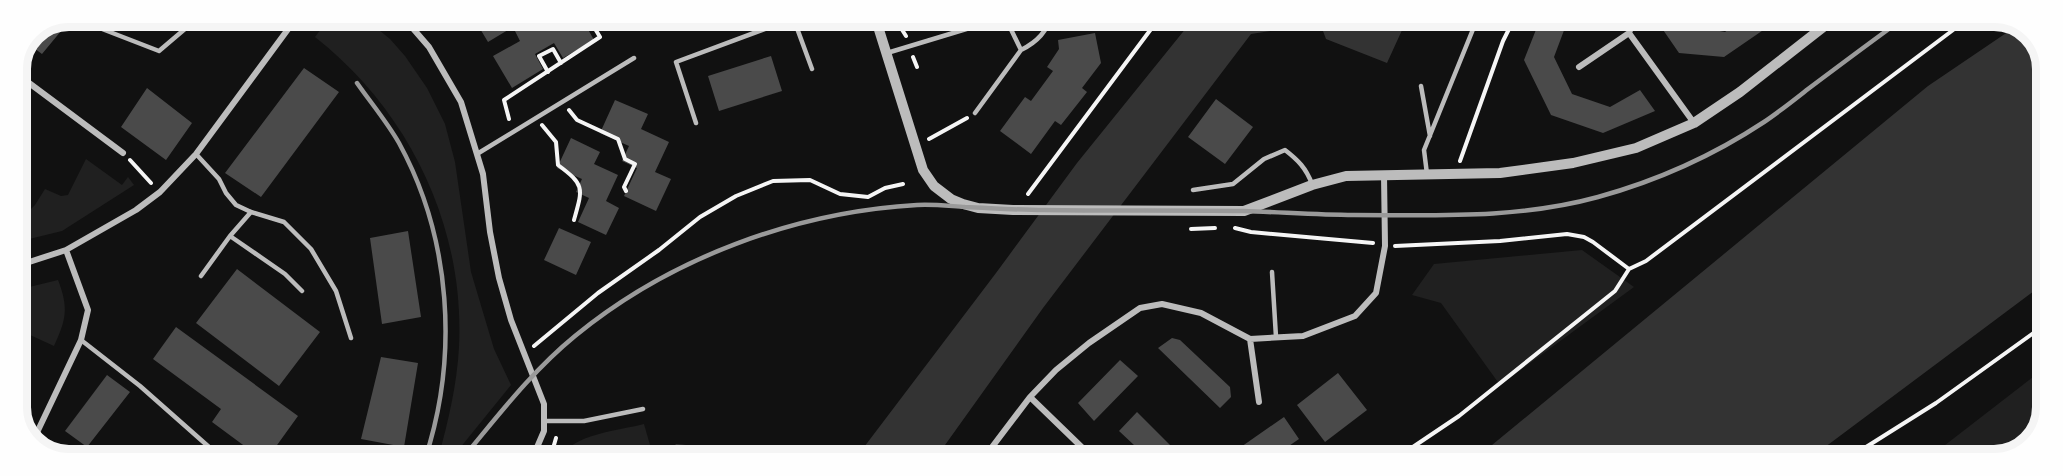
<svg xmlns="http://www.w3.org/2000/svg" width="2063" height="476" font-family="'Fira Sans',sans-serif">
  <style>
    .green { fill: #202020 }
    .water { fill: #333 }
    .building { fill: #4a4a4a }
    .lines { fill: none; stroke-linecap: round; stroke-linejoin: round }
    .path { stroke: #f5f5f5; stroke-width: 4 }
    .service { stroke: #bcbcbc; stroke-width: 4.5 }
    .minor { stroke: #bcbcbc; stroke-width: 6 }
    .tertiary { stroke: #bcbcbc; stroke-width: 10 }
    .rail { stroke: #9a9a9a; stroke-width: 4.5 }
    .rim { fill: none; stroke: #f5f5f5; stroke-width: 8 }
  </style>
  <rect width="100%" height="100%" fill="#111"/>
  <!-- green -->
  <path class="green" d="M330,17H363L390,39L405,56L427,88L445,124L455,162L471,272L494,349L511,385L451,459H438C448,422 457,385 459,347C465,226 409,111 315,37Z
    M86,159L122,185L128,177L134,185L62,231L17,242V223L35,205L45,189L61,196L68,195Z
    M1582,250L1634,287L1500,385L1441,303L1412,295L1434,264Z
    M58,280C69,308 66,320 54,346L17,329V290Z
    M2046,367L2045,417L2028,447L1994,459H1927Z
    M644,424L654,459H559C574,433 618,431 644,424Z"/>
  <!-- water -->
  <path class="water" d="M1195,17H1408L1387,63L1326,39L1320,23L1251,34L1043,308L935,459H855L996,273L1077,163Z
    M2018,25L2033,34L2046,63V282L1809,459H1475L1928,86Z
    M676,444L828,459H664Z"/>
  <!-- building -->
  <path class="building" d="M473,17H510L516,26L534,17H545L549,24L561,17H581L594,40L563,58L554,43L535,54L543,69L512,88L493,56L520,41L513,27L488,42Z
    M600,17H631L609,30Z
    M1541,17H1569L1554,57L1572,94L1610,107L1640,90L1655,111L1603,133L1551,115L1524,60Z
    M1668,17H1681L1684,24L1725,32L1745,17H1775V22L1724,57L1679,53L1659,24Z
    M60,20L66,25L42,54L27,43L32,32Z
    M1095,33L1101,63L1082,88L1087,92L1061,125L1055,121L1031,154L1000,131L1025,97L1031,101L1053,71L1047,67L1059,49L1058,40Z
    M771,56L782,91L719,111L708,76Z
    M304,68L339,92L261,197L225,173Z
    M147,88L192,123L166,160L121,127Z
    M1216,99L1253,127L1225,164L1188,137Z
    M615,100L648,114L641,129L669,142L655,172L671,179L656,211L624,196L637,168L622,161L629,146L600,133Z
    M571,138L600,152L594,164L618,175L606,201L619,208L606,235L578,222L589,198L576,192L582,179L557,168Z
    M559,228L591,242L576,275L544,260Z
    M408,231L421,317L382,324L370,238Z
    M237,269L320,332L279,386L196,323Z
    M176,327L298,416L267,459H262L212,422L221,409L153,359Z
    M1172,338L1180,340L1230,387L1231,397L1220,408L1158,348Z
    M381,357L418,363L404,447L361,439Z
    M1120,360L1138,376L1094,421L1078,403Z
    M1338,373L1367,410L1325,442L1297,405Z
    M107,375L130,392L87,447L65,431Z
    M17,383L29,389L17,413Z
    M1137,412L1184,459H1149L1119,431Z
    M1284,417L1299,439L1270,459H1231L1228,456Z
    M1042,449L1054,459H1032Z"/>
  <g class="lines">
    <!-- path -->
    <path class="path" d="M514,17L516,21L525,17
      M894,17L906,36
      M913,57L917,67
      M548,72L539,56L553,49L561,63
      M569,110L577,120L618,139L625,159L635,164L624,187L626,191
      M509,119L504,100L600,37L588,17
      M542,125L556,142L558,165C585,185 583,188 574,220
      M929,139L967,118
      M130,160L151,183
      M1460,161L1503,41L1515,17
      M1028,194L1160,17
      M1235,228L1251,232L1373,243
      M1191,229L1215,228
      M1395,246L1500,241L1567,234L1584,237L1593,242L1629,269
      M1629,269L1646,261L1969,18
      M534,346L598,293L659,250L700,217L736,196L773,181L810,180L840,194L868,197L885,188L903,184
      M550,459L556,438
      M1395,459L1459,416L1615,291L1629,269
      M1847,459L1936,403L2046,324"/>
    <!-- service -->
    <path class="service" d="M84,17L97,27L159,51L199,17
      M794,20L812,69
      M1021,50C1035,43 1047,33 1050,17
      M887,53L1006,17
      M1421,86L1430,136
      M975,113L1021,50L1005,17
      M696,123L676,62L797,17
      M196,154L219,179L226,193L236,205L251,212L284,222L311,249L336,291L351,338
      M477,154L634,58
      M1427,174L1424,150L1478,17
      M1193,190L1233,184L1264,159L1285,150C1298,160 1306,168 1312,184
      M230,236L285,274L302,291
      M1272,272L1276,337
      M201,276L230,236L251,212
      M81,340L140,386L209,447L228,459
      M545,421H584L643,409"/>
    <!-- minor -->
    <path class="minor" d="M403,17L429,47L461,102L483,174L490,232L499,278L511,320L544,404V431L532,459
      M1635,17L1629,33L1694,123
      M1579,67L1629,33
      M17,74L123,153
      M17,266L66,250L136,210L160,192L196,154L297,17
      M1250,339L1259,402
      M1030,397L1094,459
      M32,443L81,340L88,310L66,250
      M983,459L1030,397L1056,370L1089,343L1140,308L1162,304L1201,313L1250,339L1303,336L1355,316L1376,293L1385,246L1384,175"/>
    <!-- tertiary -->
    <path class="tertiary" d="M875,17L923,170L934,186L951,199L963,204L978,208L1013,210L1244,211L1312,185L1346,176L1500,173L1573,163L1636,148L1694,123L1740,92L1836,17"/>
    <!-- rail -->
    <path class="rail" d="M357,83C371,103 387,122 399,143C451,238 459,356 425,459
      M462,459C498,416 531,372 575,336C670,258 795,212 917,205C933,204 949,206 965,207C991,208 1018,210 1044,210C1110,211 1176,210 1243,211C1280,212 1316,215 1354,215C1436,215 1518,219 1598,197C1656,181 1714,155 1764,122C1779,112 1794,100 1808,89C1840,65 1872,41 1904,18"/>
  </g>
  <!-- crop -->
  <path d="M0 0H2063V476H0ZM69 27H1994A42 42 0 0 1 2036 69V407A42 42 0 0 1 1994 449H69A42 42 0 0 1 27 407V69A42 42 0 0 1 69 27Z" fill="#fefefe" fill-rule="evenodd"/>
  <path class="rim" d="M69 27H1994A42 42 0 0 1 2036 69V407A42 42 0 0 1 1994 449H69A42 42 0 0 1 27 407V69A42 42 0 0 1 69 27Z"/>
</svg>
